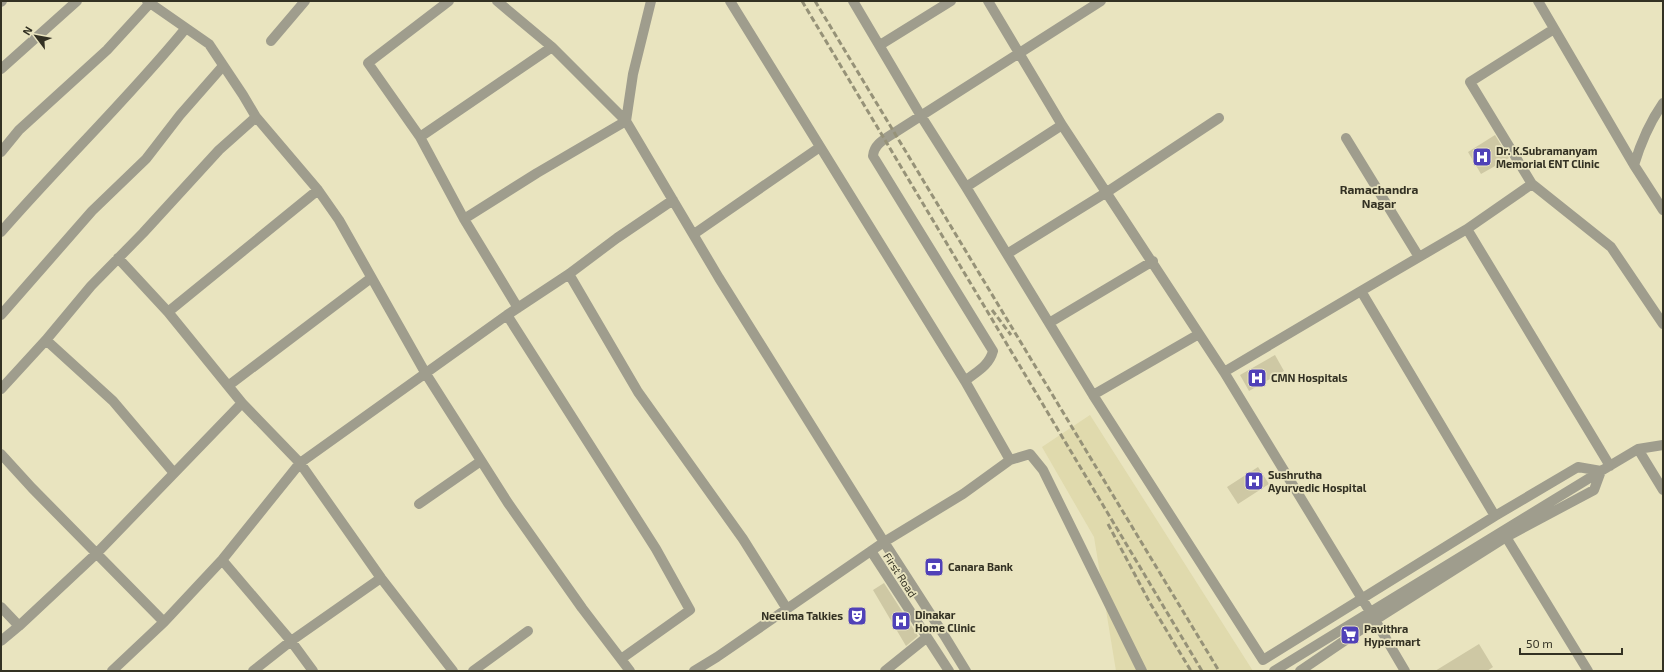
<svg xmlns="http://www.w3.org/2000/svg" width="1664" height="672" font-family="'Exo 2',sans-serif">
  <style>
    .built { fill: #e0daad }
    .building { fill: #cec8a4 }
    .lines { fill: none; stroke-linecap: round; stroke-linejoin: round }
    .minor { stroke: #9f9d8d; stroke-width: 10 }
    .rail { stroke: #969278; stroke-width: 3; stroke-dasharray: 6 3; stroke-linecap: butt }
    .labels { text-anchor: middle; stroke-width: 3.5; stroke-linejoin: round; paint-order: stroke }
    .poi-label { font-size: 11px; font-weight: bold; fill: #333123; stroke: #e9e4bf; text-anchor: start }
    .street-label { font-size: 11px; fill: #333123; stroke: #e9e4bf }
    .neighbourhood-label { font-size: 12px; font-weight: bold; fill: #333123; stroke: #e9e4bf }
  </style>
  <rect width="100%" height="100%" fill="#e9e4bf"/>
  <!-- built -->
  <path class="built" d="M1090,415L1253,671H1116L1094,537L1042,447Z"/>
  <!-- building -->
  <path class="building" d="M1495,135L1509,158L1481,174L1468,152Z
    M1275,355L1284,371L1249,391L1240,375Z
    M1258,467L1269,484L1238,504L1227,487Z
    M884,583L918,636L906,646L873,590Z
    M1479,644L1493,667L1487,671H1435Z"/>
  <g class="lines">
    <!-- minor -->
    <path class="minor" d="M147,1L209,44L243,95L256,117L318,190L339,220L426,374L508,503L582,608L630,671
      M449,1L368,63L420,137L464,219L518,308
      M497,1L552,47L626,121L719,278L884,542L944,635L966,671
      M730,1L965,381L1010,460
      M853,1L921,116L966,187L1093,395L1263,660L1495,516L1578,467L1601,471
      M988,1L1062,125L1224,372L1375,620L1300,671
      M1538,1L1634,165L1663,210
      M1,2L2,1
      M271,41L305,1
      M880,45L951,1
      M1,69L77,1
      M420,137L552,47
      M1346,138L1419,257
      M1,152L19,130L107,50L150,3
      M1634,165C1641,142 1649,123 1663,103
      M1532,184L1470,82L1554,29
      M966,187L1062,125
      M464,219L537,173L626,121L633,74L651,1
      M1467,229L1610,466
      M1,232C61,163 128,99 186,28
      M694,234L820,147
      M1007,254L1107,192L1219,118
      M118,258L168,312L242,403
      M569,274L638,392L743,539L787,609
      M1361,291L1467,229L1532,184L1611,247L1663,324
      M168,312L318,190
      M1,315L92,211L146,159L180,115L223,66
      M507,315L656,549L690,610L621,659
      M1049,323L1153,261
      M46,340L113,401L174,473
      M1224,372L1361,291L1495,516
      M965,381C976,372 989,366 993,351L873,156C874,144 885,139 894,133L1101,1
      M228,386L371,278
      M1,389L46,340L91,286L143,233L219,150L256,117
      M1093,395L1199,334
      M1638,449L1663,490
      M1,454L32,488L164,622
      M419,504L481,461
      M1506,537L1588,671
      M871,551L949,671
      M222,560L291,641L313,671
      M1,607L19,626L1,641
      M19,626L96,554L242,403L300,463L381,578L453,671
      M112,671L164,622L222,560L300,463L507,315L569,274L617,238L673,200
      M253,671L291,641L381,578
      M473,671L528,631
      M694,671L717,657L884,542L963,494L1010,460L1030,454L1043,470L1142,671
      M885,671L926,638
      M1274,671L1601,471
      M1405,671L1375,620L1506,537L1594,490L1601,471L1638,449L1663,445"/>
    <!-- rail -->
    <path class="rail" d="M802,1L1202,671
      M815,1L1219,671
      M992,310L1011,335
      M1108,524L1150,603L1191,671"/>
  </g>
  <!-- icons -->
  <defs>
    <symbol id="hospital-square" viewBox="-11 -11 22 22"><rect x="-9" y="-9" width="18" height="18" rx="4" fill="#5041b8" stroke="#e9e4bf"/><path d="M-5-5h3v3.5h4V-5h3V5h-3V1.5h-4V5h-3Z" fill="#fff"/></symbol>
    <symbol id="bank-square" viewBox="-11 -11 22 22"><rect x="-9" y="-9" width="18" height="18" rx="4" fill="#5041b8" stroke="#e9e4bf"/><path d="M-6-4H6V4H-6ZM0-2.3a2.3 2.3 0 1 0 0 4.6a2.3 2.3 0 1 0 0-4.6Z" fill="#fff"/></symbol>
    <symbol id="theatre-square" viewBox="-11 -11 22 22"><rect x="-9" y="-9" width="18" height="18" rx="4" fill="#5041b8" stroke="#e9e4bf"/><path d="M-5-5.5Q0-4 5-5.5V0Q5 5 0 6Q-5 5-5 0ZM-3.3-2.5H-1v1.5H-3.3ZM1-2.5H3.3v1.5H1ZM-2.8 1Q0 5.5 2.8 1Z" fill="#fff"/></symbol>
    <symbol id="supermarket-square" viewBox="-11 -11 22 22"><rect x="-9" y="-9" width="18" height="18" rx="4" fill="#5041b8" stroke="#e9e4bf"/><path d="M-6-5.5h2.5l.6 2H6L4.5 2H-2.5L-4.4-4H-6ZM-1.5 3.2a1.3 1.3 0 1 0 .1 0ZM3 3.2a1.3 1.3 0 1 0 .1 0Z" fill="#fff"/></symbol>
  </defs>
  <g fill-rule="evenodd">
    <use href="#hospital-square" x="1471" y="146" width="22" height="22"/>
    <use href="#hospital-square" x="1246" y="367" width="22" height="22"/>
    <use href="#hospital-square" x="1243" y="470" width="22" height="22"/>
    <use href="#bank-square" x="923" y="556" width="22" height="22"/>
    <use href="#theatre-square" x="846" y="605" width="22" height="22"/>
    <use href="#hospital-square" x="890" y="610" width="22" height="22"/>
    <use href="#supermarket-square" x="1339" y="624" width="22" height="22"/>
  </g>
  <g class="labels">
    <!-- poi labels -->
    <g class="poi-label">
      <text x="1496" y="155">Dr. K.Subramanyam<tspan x="1496" dy="13">Memorial ENT Clinic</tspan></text>
      <text x="1271" y="382">CMN Hospitals</text>
      <text x="1268" y="479">Sushrutha<tspan x="1268" dy="13">Ayurvedic Hospital</tspan></text>
      <text x="948" y="571">Canara Bank</text>
      <text x="915" y="619">Dinakar<tspan x="915" dy="13">Home Clinic</tspan></text>
      <text x="843" y="620" text-anchor="end">Neelima Talkies</text>
      <text x="1364" y="633">Pavithra<tspan x="1364" dy="13">Hypermart</tspan></text>
    </g>
    <!-- street labels -->
    <g class="street-label">
      <text transform="translate(900 575) rotate(57)" y="4">First Road</text>
    </g>
    <!-- neighbourhood labels -->
    <g class="neighbourhood-label">
      <text x="1379" y="194">Ramachandra<tspan x="1379" dy="14">Nagar</tspan></text>
    </g>
  </g>
  <!-- border -->
  <rect width="1664" height="672" fill="none" stroke="#333123" stroke-width="4"/>
  <!-- north arrow -->
  <g transform="translate(36 36) rotate(302)" stroke="#e9e4bf" stroke-width="3" paint-order="stroke">
  <path d="M0-3L7 15L0 10L-7 15Z" fill="#333123"/>
  <text y="-6" font-size="11" font-weight="bold" text-anchor="middle" fill="#333123">N</text>
  </g>
  <!-- scale -->
  <path d="M1520 648v6h102v-6" fill="none" stroke="#333123" stroke-width="2"/>
  <text x="1526" y="648" font-size="12" fill="#333123" stroke="#e9e4bf" stroke-width="3" paint-order="stroke">50 m</text>
</svg>
